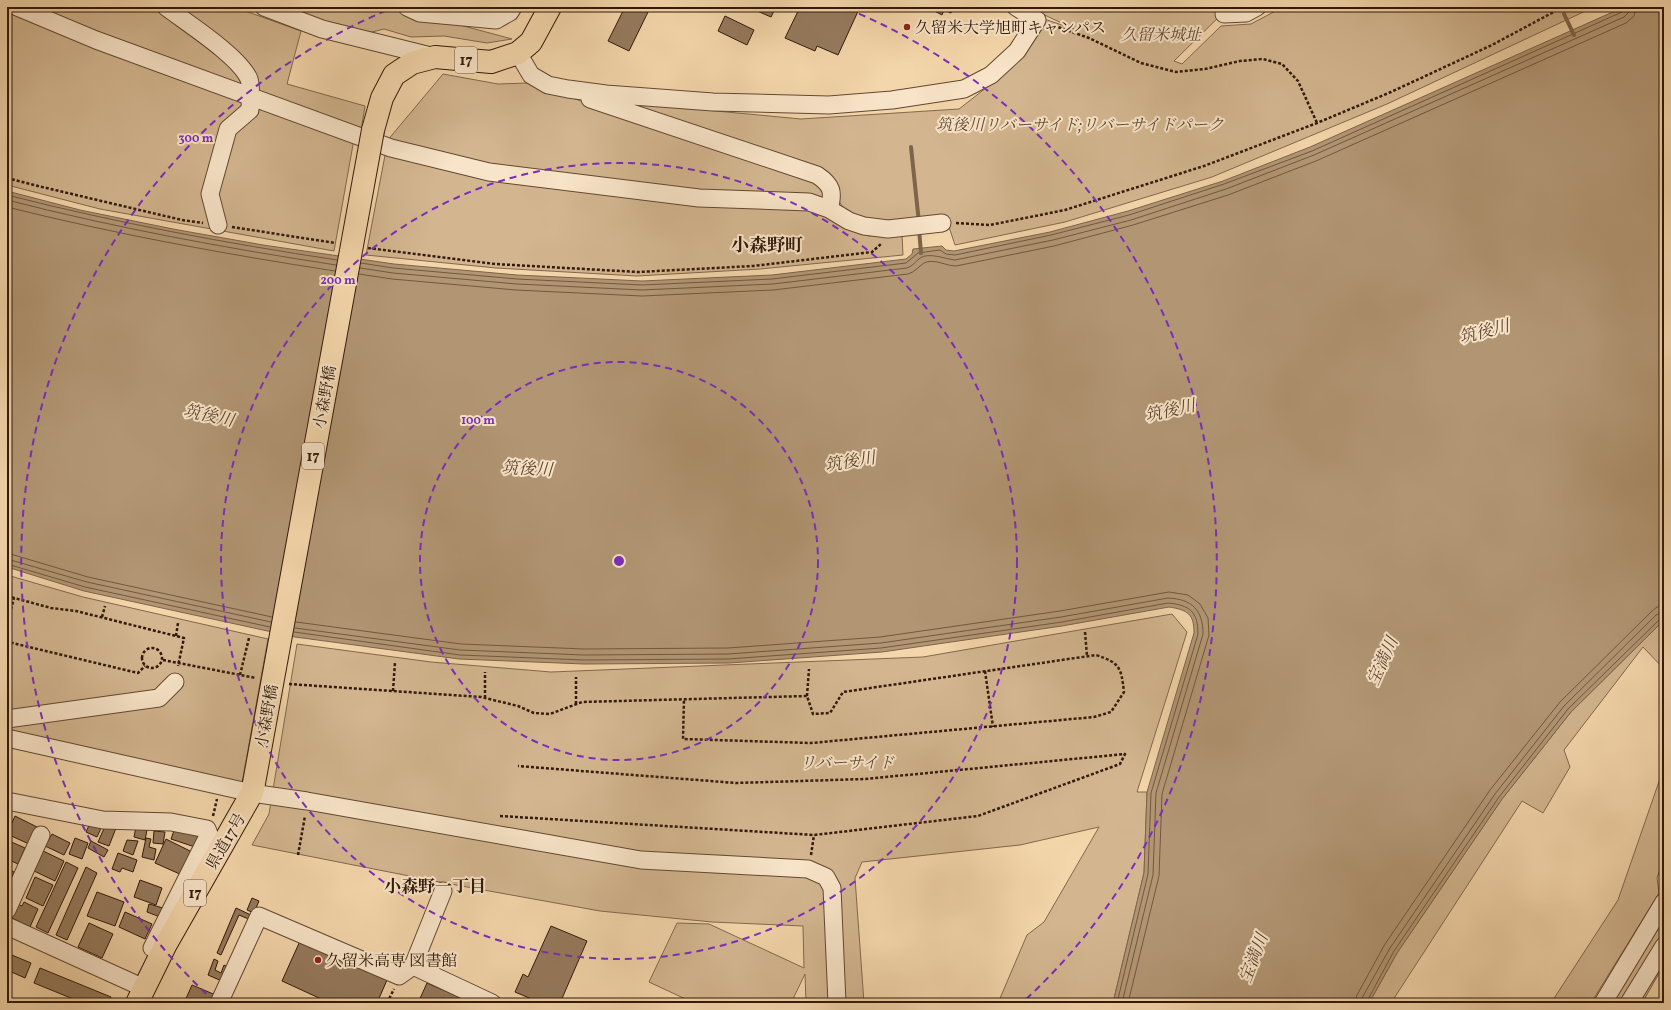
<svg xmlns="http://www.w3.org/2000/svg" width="1671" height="1010" font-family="Vollkorn,'Noto Serif JP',serif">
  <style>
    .green { fill: #d3b690; stroke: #82684d }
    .water { fill: #b29674; stroke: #7e644a }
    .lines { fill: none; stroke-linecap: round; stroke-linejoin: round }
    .shore { stroke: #72583f; stroke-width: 1 }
    .stream { stroke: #7e644a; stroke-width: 4 }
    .building { fill: #967b5e; stroke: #31190a }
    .minor-casing { stroke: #624832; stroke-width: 19 }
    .major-casing { stroke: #31190a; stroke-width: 24 }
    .path { stroke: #31190a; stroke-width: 2.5; stroke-dasharray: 3 2; stroke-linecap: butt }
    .minor { stroke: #f8e4c8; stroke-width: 17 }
    .major { stroke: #f4d6ab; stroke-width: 22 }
    .major-bridge-casing { stroke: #31190a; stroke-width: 24; stroke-linecap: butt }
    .major-bridge { stroke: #f4d6ab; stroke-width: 22 }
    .ring { fill: none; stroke: #7b2cbf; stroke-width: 2; stroke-dasharray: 7 5 }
    .poi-dot { fill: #8f2418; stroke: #f8e4c8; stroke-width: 1.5 }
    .labels { text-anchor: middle; stroke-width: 4; stroke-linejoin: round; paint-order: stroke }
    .shield { fill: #f8e4c8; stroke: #6d5643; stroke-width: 1 }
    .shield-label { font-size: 15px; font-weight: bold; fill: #31190a }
    .poi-label { font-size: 16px; fill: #31190a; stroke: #f8e4c8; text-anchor: start }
    .park-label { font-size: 16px; font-style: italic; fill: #624832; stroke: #f8e4c8 }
    .street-label { font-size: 16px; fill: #31190a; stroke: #f8e4c8 }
    .water-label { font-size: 17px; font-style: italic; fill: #5e452f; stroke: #f8e4c8 }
    .neighbourhood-label { font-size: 17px; font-weight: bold; fill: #31190a; stroke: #f8e4c8 }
    .quarter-label { font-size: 18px; font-weight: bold; fill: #31190a; stroke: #f8e4c8 }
    .centre { fill: #7b2cbf; stroke: #f8e4c8; stroke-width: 2 }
    .ring-label { font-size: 12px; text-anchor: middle; font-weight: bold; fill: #7b2cbf; stroke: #f8e4c8; stroke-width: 4; stroke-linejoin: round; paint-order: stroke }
  </style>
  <rect width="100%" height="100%" fill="#f4d6ab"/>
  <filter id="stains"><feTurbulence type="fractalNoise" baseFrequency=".005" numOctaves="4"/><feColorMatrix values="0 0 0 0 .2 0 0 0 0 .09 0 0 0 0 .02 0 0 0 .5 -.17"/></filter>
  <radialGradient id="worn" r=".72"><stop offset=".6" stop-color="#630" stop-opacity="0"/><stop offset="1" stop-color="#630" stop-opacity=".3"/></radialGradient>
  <!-- green -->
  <path class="green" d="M7,7H153L235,69L243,88L354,139L334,251L100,209L7,185Z
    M176,7H234L301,31L287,84L365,106L361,131L259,95L250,64Z
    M283,7H390L394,9L434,18L512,39L487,43L444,36L411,37L384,29L364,34Z
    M1028,7H1229L1174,61L1182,64L1221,26L1251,24L1283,7H1594L1387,104L1212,177L1065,222L955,245L946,218C917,221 861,234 842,206C836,198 835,185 832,176L620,102L801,119L959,109L1014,66L1044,19L1074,29Z
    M443,74L498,84L527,83L813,178L825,190V203L698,193L487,167L387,141Z
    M386,150L812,209L840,225L869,236L902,234L903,255L760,269L637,276L496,268L366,255Z
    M7,575L83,597L268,639L242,783L7,733Z
    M1172,614L1187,632L1137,792H1147L1144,873L1113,1003H998L1027,935L1044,922L1099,827L1020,845L862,862L855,878L864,1003H806L805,974L791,1003H694L649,982L677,923L709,924L804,968L803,926L712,922L600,911L445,883L252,845L269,814L297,644L431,662L551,672L923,657Z
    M1659,625L1661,629L1664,625V669L1643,647L1564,750L1570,767L1543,813L1522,801L1391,1003H1369L1397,953L1502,799L1571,712Z
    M1664,760V857L1657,878L1659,893L1591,1003H1551L1618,900L1663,770Z
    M1664,916V965L1642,1003H1610Z"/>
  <!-- water -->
  <path class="water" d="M1624,7H1664V620L1571,712L1502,799L1397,953L1369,1003H1113L1144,873L1147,792L1194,633C1194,614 1188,610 1169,607L1062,626L882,652L729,663L584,664L459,659L295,637L84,591L7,567V191L80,210L173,229L263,245L394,264L517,275L642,281L772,275L906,259L912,254L913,249L942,246L946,250L954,251L1050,232L1128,211L1223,181L1310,147Z"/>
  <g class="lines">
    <!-- shore -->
    <path class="shore" d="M7,195C117,223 225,243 337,260
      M7,200C116,228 225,248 336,265
      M7,207C115,234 224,254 335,271
      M361,263L393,268L517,279L642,285L772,279L906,263L918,253L940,250L946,254L955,255L1051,235L1129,215L1224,184L1312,151L1622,12L1625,7
      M360,268L393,273L517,284L642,290L773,284L907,268C913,266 915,262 920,258C929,252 945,259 955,260L1053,240L1131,220L1226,189L1314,155L1624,17L1628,13L1630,7
      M359,274L392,279L516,290L642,296L773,290L908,274C915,272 918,267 924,263C934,258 946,266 956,266L1054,246L1133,225L1228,195L1316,161L1626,23L1634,16L1636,7
      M7,553L88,577L272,617
      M7,559L87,582L271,622
      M7,564L85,587L270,627
      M296,622L461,644L584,649L728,648L880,637L1060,611L1169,592L1188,595L1200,604L1208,618L1209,635L1162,794L1159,876L1128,1003
      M295,628L460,650L584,655L728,654L881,643L1061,617L1168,598C1192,599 1203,610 1203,634L1156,793L1153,875L1122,1003
      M294,632L460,655L584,660L728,659L881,648L1062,622L1168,603C1190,605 1198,612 1198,634L1151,793L1148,874L1117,1003
      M1355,1003L1357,995L1385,944L1490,790L1560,702L1652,611L1657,607L1664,606
      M1361,1003L1362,998L1390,948L1495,794L1564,706L1656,615L1664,612
      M1366,1003L1394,951L1499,797L1568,709L1660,619L1664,617"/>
    <!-- stream -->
    <path class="stream" d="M1564,14L1574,35
      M911,147L919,223
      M919,229L921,253"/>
  </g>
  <!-- building -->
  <path class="building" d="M625,7H637L648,12L629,51L608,41Z
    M748,7H776L771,17Z
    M800,7H860L838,55L817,46L815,51L785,38Z
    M927,7H954L951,13L944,10L942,15Z
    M725,16L754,30L747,45L718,31Z
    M15,816L37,827L29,844L7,834Z
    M91,821L102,826L97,837L86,832Z
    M106,824L116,828L109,846L98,842Z
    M176,825L199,833L195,847L171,839Z
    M136,827L147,830L145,840L134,837Z
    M154,831L165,832L163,844L153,843Z
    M52,834L70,843L64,855L45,846Z
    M75,838L88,843L82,859L69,854Z
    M146,838L151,839L149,847L156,849L154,860L142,857Z
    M166,839L192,852L182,875L155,863Z
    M7,840L25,848L18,864L7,859Z
    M127,840L138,841L133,855L123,851Z
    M91,841L108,850L104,857L88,848Z
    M41,850L64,861L55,881L32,870Z
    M118,853L137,860L133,872L122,868L120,872L112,869Z
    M66,862L78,868L48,933L36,927Z
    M86,867L97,873L67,940L56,935Z
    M7,869L14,872L7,887Z
    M35,877L53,885L43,906L26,898Z
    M140,880L162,888L156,905L134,897Z
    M97,892L124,902L115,926L87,916Z
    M252,898L259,901L254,913L247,910Z
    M24,902L38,909L30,927L8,916L15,903L22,906Z
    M149,904L163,908L160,917L147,912Z
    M236,908L253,916L251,920L239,915L221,955L217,953Z
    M125,912L152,924L145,939L119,927Z
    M89,923L113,934L102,958L78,947Z
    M551,926L587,941L560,1003H541L515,992L523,974L528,977Z
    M300,941L387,980L377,1003H347L343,1001L342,1003H330L282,981Z
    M7,953L31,963L25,978L7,970Z
    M214,959L218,961L215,970L221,973L224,965L230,968L224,982L208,975Z
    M40,968L111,997L108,1003H83L34,983Z
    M427,983L473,1003H418Z
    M192,985L218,996L215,1003H184Z"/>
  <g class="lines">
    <defs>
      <path id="minor" d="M17,7L96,40L391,148L489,172L699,198L809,202L829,209L849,221L864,226L888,229L942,223
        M166,7C187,23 239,56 249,79C252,88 250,101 250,110L228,129L210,194L218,225
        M264,7L322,29L435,57
        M407,7L420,13L496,20L510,12L513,7
        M1224,14L1246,13L1257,7
        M518,53L531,75L548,85L568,89L606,94L713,102L829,105L892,100L964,89L991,75L1017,51L1037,20L1016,7
        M590,99L817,175C832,185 834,192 829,209
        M7,719L159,698L175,682
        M7,738L252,793L307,801L641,860L808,869L826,877L832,888L837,1003
        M7,801L103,820L171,822L207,829L209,834L152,948
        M7,910L41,835
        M7,926L135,984
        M413,966L443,891
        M219,1003L259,916L399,976L413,966L492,1003
        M1603,1003L1664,902
        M1629,1003L1664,946"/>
      <path id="major" d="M373,130L382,98L394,75L412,63L435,57L491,62L518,53L531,42L550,7
        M137,1003L166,944L252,793L254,783"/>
    </defs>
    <!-- minor casing -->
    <use href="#minor" class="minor-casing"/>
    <!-- major casing -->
    <use href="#major" class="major-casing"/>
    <!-- path -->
    <path class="path" d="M1153,7H1168
      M1049,24L1089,38L1141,63L1176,72L1205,69L1240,61L1263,59L1282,64L1298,81L1317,123
      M7,178L38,186L182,220L203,223
      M956,223L990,225L1065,210L1204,166L1317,123L1391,92L1492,45L1563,7
      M232,227L335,243
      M368,248L495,264L638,272L753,266L872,252L881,244
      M7,596L51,608L76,611L184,638L178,666
      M102,617L105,606
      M7,624L14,598
      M1085,632L1087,656
      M176,636L178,623
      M7,640L8,642L138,673L145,666
      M142 658a10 10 0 1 1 20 0a10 10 0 1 1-20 0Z
      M163,660L256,678
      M985,671L993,727
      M240,675L249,638
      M289,684L481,697L518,706L534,713L550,714L582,702L807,696L813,714L830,713L843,692L1096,655C1120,663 1121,667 1124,692L1111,712L1094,717L811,743L683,739L684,699
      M393,691L395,662
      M807,696L809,669
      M485,698V672
      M576,704V677
      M213,816L217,799
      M500,816L814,835L978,816L1120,764L1125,754L865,779L736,783L518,766
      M298,855L305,816
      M811,855L814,835
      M387,1003L394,989"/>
    <!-- minor -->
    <use href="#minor" class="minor"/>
    <!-- major -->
    <use href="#major" class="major"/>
    <defs>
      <path id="major-bridge" d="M254,783L373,130"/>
    </defs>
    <!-- major-bridge casing -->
    <use href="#major-bridge" class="major-bridge-casing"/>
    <!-- major-bridge -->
    <use href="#major-bridge" class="major-bridge"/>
  </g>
  <!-- distance rings -->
  <g class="ring">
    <circle cx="619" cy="561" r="199"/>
    <circle cx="619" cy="561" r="398"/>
    <path d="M215 1002A598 598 0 0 1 390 9M848 9A598 598 0 0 1 1023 1002"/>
  </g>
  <!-- markers -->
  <g class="poi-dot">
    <circle cx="907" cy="27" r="4"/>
    <circle cx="318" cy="960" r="4"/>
  </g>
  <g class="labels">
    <!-- shield labels -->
    <g class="shield">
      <rect x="455" y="47" width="22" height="26" rx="3"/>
      <rect x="302" y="443" width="22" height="26" rx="3"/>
      <rect x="184" y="880" width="22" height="26" rx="3"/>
    </g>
    <g class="shield-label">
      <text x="466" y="65">17</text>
      <text x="313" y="461">17</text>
      <text x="195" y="898">17</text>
    </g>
    <!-- poi labels -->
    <g class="poi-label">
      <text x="915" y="33">久留米大学旭町キャンパス</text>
      <text x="326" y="966">久留米高専 図書館</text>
    </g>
    <!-- park labels -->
    <g class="park-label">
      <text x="1161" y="40">久留米城址</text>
      <text x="1080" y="130">筑後川リバーサイド;リバーサイドパーク</text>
      <text x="847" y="768">リバーサイド</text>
    </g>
    <!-- street labels -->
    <g class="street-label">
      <text transform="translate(324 397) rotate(-80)" y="6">小森野橋</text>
      <text transform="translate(266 716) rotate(-80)" y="6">小森野橋</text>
      <text transform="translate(225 841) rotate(-60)" y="6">県道17号</text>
    </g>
    <!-- water labels -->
    <g class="water-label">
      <text transform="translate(1484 331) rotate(-14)" y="6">筑後川</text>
      <text transform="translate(1170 410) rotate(-12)" y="6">筑後川</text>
      <text transform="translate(209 415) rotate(12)" y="6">筑後川</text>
      <text transform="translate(850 461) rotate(-9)" y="6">筑後川</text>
      <text transform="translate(527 468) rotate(3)" y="6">筑後川</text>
      <text transform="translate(1382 661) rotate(-66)" y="6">宝満川</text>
      <text transform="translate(1253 958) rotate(-69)" y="6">宝満川</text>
    </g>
    <!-- neighbourhood labels -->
    <g class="neighbourhood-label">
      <text x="435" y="892">小森野一丁目</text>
    </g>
    <!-- quarter labels -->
    <g class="quarter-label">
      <text x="767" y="251">小森野町</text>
    </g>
  </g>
  <circle cx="619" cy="561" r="6" class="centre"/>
  <g class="ring-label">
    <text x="196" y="142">300 m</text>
    <text x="338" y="284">200 m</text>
    <text x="478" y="424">100 m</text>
  </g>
  <!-- margin -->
  <rect width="1671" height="1010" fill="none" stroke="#f4d6ab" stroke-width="24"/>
  <rect x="8" y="8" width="1655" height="994" fill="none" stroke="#31190a" stroke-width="2"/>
  <rect x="12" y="12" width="1647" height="986" fill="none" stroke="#31190a"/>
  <rect width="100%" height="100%" filter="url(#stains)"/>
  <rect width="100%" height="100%" fill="url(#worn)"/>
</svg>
